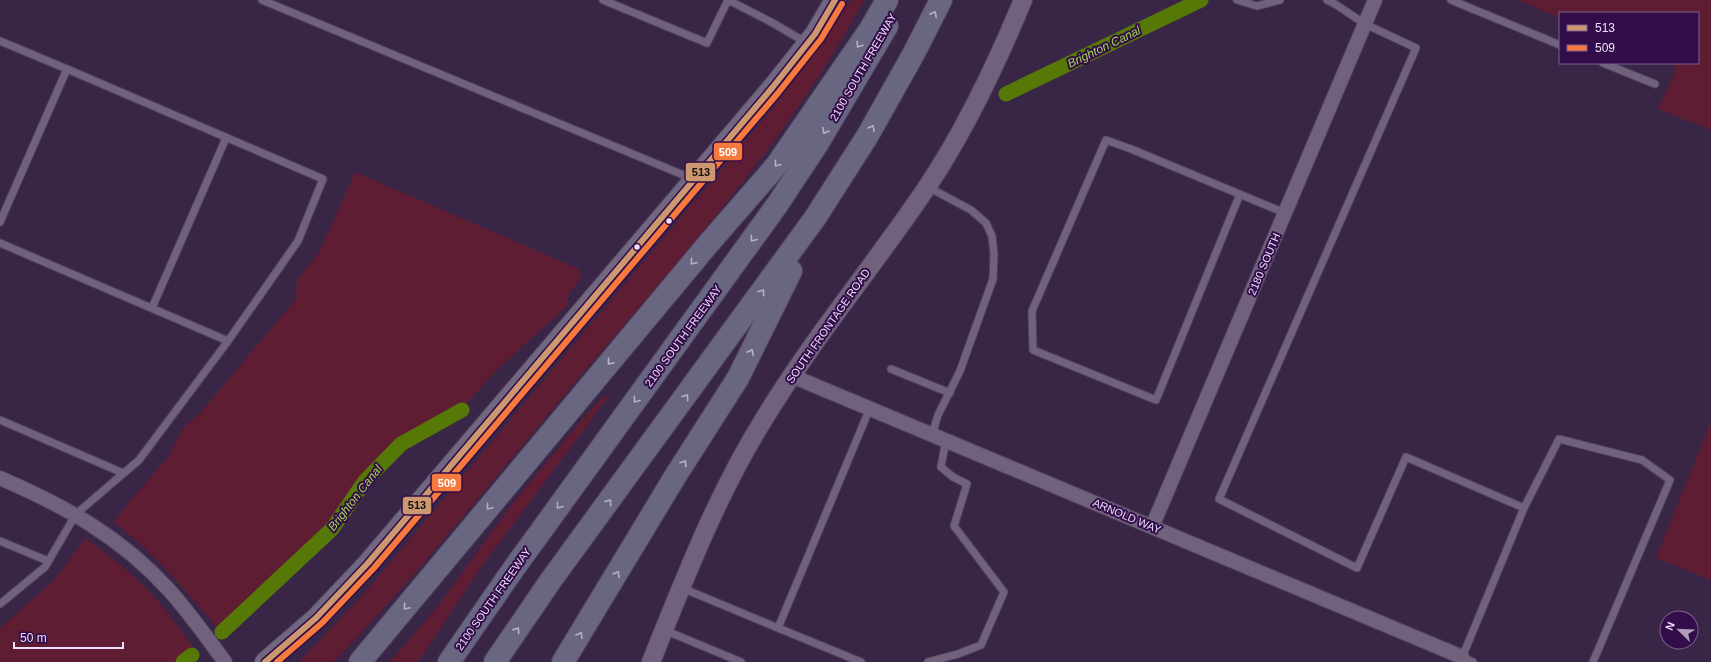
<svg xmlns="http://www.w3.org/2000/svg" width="1711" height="662" font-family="Arial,sans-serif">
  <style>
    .green { fill: #5f1d33 }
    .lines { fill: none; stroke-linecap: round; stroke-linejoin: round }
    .canal { stroke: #557806; stroke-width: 15 }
    .service-casing { stroke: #52435d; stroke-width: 9 }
    .minor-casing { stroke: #52435d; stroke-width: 16 }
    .tertiary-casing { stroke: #52435d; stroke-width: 20 }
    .secondary-casing { stroke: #52435d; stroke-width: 22 }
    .motorway-casing { stroke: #52435d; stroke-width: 24 }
    .service { stroke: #70627c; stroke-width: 7 }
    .minor { stroke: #70627c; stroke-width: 14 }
    .tertiary { stroke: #70627c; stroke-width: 18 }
    .secondary { stroke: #716781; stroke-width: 20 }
    .motorway { stroke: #696681; stroke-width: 22 }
    .bus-1-casing { stroke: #320d49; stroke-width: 9 }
    .bus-2-casing { stroke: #320d49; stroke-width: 9 }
    .bus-1 { stroke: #cd976f; stroke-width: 6 }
    .bus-2 { stroke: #f6793e; stroke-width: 6 }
    .oneway { stroke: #b9afcb }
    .bus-dot { fill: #eedffd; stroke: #320d49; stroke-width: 1.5 }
    .labels { text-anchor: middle; stroke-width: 4; stroke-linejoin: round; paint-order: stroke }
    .street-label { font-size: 11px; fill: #eedffd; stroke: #320d49 }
    .water-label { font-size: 12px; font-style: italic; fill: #a2d850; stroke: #320d49 }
    .line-badge { stroke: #320d49; stroke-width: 1.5 }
    .badge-label { font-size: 11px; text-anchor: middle; font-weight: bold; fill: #fff }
    .pale-badge-label { font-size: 11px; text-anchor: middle; font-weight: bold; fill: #111 }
  </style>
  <rect width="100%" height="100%" fill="#392647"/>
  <!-- green -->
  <path class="green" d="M851,0H864C790,138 682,256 582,374C500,471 421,571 334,662H299L361,597L774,107L826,39Z
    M1518,0H1711V130L1658,109L1677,67L1668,63H1698V13H1560V18Z
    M355,172L579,269L581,278L567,296L568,305L499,368L464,406L403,436L377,459L322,529L229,621L218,629C186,590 154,553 114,522L130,501L168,457L183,428L201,412L296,299L297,280L320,251Z
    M612,392L479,570L418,662H390L437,607L513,503L586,415L601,399Z
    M1711,422V580L1656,558Z
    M85,538C111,557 136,576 157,600C170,615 181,631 193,647L173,662H0V628L51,583L62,570Z"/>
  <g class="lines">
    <!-- canal -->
    <path class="canal" d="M1006,94L1201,0
      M222,632L332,529L365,481L401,444L462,410
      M183,662L192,655"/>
    <defs>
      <path id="service" d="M262,0L693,179
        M603,0L707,43L728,0L771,22L807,43
        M1237,0L1257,6L1280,0
        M1327,0L1335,4L1365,24L1416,48L1219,499L1357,568L1406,457L1524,508L1461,660
        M1451,0L1560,45
        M0,41L67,69L0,222
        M1603,63L1655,84
        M67,69L323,179L298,241L228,341
        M928,187L971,210L986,223L992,236L994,254L993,279L960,371L938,415L932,435
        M1240,194L1156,400L1033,350L1032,311L1106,140L1131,149L1285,213
        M0,243L228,341L139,460L76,514L45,567L0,604
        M152,308L226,138
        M891,369L950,393
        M0,420L123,473
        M1524,508L1559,439L1642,460L1670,480L1593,662
        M0,541L48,561
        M682,588L778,628L870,408
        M778,628L861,662
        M664,630L741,662
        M1462,657L1473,662
        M928,662L958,654L981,645L1004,592L954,526L967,484L953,477L941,467L946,440"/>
      <path id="minor" d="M792,376L1462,657
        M0,478C65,506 121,537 169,590C189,612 207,638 225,662
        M1152,527L1375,0"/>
      <path id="tertiary" d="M651,662C684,580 717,494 764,419C813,338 874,266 927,187C966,129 996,65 1023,0"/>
      <path id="secondary" d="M265,662L316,618L368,563L772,88L815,34L835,0"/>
      <path id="motorway" d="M360,662L709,243L776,166L871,28L887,0
        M449,662L512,571L777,205L818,143L887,26
        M495,662L551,580L815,218L868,135L914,53L941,0
        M563,662L676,475L738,378L791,271"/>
    </defs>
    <!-- service casing -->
    <use href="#service" class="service-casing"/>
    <!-- minor casing -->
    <use href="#minor" class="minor-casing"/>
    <!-- tertiary casing -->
    <use href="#tertiary" class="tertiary-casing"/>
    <!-- secondary casing -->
    <use href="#secondary" class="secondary-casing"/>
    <!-- motorway casing -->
    <use href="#motorway" class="motorway-casing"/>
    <!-- service -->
    <use href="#service" class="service"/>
    <!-- minor -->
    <use href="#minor" class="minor"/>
    <!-- tertiary -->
    <use href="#tertiary" class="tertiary"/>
    <!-- secondary -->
    <use href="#secondary" class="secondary"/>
    <!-- motorway -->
    <use href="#motorway" class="motorway"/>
    <defs>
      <path id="bus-1" d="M265,662L316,618L368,563L772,88L815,34L835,0"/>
      <path id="bus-2" d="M277,662L322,623L374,568L778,93L821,39L842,4"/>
    </defs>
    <!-- bus-1 casing -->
    <use href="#bus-1" class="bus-1-casing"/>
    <!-- bus-2 casing -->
    <use href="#bus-2" class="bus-2-casing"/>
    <!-- bus-1 -->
    <use href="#bus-1" class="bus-1"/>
    <!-- bus-2 -->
    <use href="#bus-2" class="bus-2"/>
  </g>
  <!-- one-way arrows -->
  <defs><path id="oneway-chevron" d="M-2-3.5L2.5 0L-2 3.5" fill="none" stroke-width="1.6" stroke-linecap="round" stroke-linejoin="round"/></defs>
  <g class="oneway">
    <use href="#oneway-chevron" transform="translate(934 14) rotate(-63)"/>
    <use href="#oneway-chevron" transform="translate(859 45) rotate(124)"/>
    <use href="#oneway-chevron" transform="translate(872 128) rotate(-61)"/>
    <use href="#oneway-chevron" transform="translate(825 131) rotate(121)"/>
    <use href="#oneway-chevron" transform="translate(777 164) rotate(127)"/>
    <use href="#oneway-chevron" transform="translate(753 239) rotate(126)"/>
    <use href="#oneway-chevron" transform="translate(693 262) rotate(129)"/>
    <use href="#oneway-chevron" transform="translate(762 292) rotate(-54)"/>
    <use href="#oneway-chevron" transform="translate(751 352) rotate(-63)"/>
    <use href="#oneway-chevron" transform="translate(610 362) rotate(130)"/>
    <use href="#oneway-chevron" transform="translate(686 397) rotate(-54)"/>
    <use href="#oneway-chevron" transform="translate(636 400) rotate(126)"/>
    <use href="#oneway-chevron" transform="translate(684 463) rotate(-58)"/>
    <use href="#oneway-chevron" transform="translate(609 502) rotate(-54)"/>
    <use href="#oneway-chevron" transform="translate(559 506) rotate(126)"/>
    <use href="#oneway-chevron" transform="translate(489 507) rotate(130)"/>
    <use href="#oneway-chevron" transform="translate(617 574) rotate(-59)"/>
    <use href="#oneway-chevron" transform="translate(406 607) rotate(130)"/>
    <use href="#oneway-chevron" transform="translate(517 630) rotate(-55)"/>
    <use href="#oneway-chevron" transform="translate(580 635) rotate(-59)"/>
  </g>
  <!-- markers -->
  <g class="bus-dot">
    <circle cx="669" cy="221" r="3.5"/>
    <circle cx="637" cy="247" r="3.5"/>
  </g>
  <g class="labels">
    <!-- street labels -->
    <g class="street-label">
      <text transform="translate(863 67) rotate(-60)" y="4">2100 SOUTH FREEWAY</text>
      <text transform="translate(1264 264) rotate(-67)" y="4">2180 SOUTH</text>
      <text transform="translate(828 326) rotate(-55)" y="4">SOUTH FRONTAGE ROAD</text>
      <text transform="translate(683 336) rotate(-54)" y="4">2100 SOUTH FREEWAY</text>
      <text transform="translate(1127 516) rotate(23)" y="4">ARNOLD WAY</text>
      <text transform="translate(493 599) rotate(-55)" y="4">2100 SOUTH FREEWAY</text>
    </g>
    <!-- water labels -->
    <g class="water-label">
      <text transform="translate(1104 47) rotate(-26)" y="4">Brighton Canal</text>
      <text transform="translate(355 498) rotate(-52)" y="4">Brighton Canal</text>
    </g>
  </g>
  <g class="line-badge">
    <rect x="713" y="142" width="30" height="19" rx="4" fill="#f6793e"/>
    <rect x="685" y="162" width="31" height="20" rx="4" fill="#cd976f"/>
    <rect x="431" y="473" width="31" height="19" rx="4" fill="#f6793e"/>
    <rect x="402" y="496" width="30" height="19" rx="4" fill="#cd976f"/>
  </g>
  <g class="badge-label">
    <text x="728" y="156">509</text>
    <text x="447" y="487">509</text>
  </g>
  <g class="pale-badge-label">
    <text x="701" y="176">513</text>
    <text x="417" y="509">513</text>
  </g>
  <!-- legend -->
  <rect x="1559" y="12" width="140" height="52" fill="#320d49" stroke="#7d6191"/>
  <rect x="1567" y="25" width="20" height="6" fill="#cd976f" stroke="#7d6191"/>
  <text x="1595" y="32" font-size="12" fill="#eedffd">513</text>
  <rect x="1567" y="45" width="20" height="6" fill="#f6793e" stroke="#7d6191"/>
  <text x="1595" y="52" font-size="12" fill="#eedffd">509</text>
  <!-- north arrow -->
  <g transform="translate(1679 630) rotate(293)"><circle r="19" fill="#320d49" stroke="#7d6191"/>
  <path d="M0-3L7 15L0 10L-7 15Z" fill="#af9ebd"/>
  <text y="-6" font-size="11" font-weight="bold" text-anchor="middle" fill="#eedffd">N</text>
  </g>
  <!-- scale -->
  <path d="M14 642v6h109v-6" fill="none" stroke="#eedffd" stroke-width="2"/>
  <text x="20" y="642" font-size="12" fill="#eedffd" stroke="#320d49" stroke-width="3" paint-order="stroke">50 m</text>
</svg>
